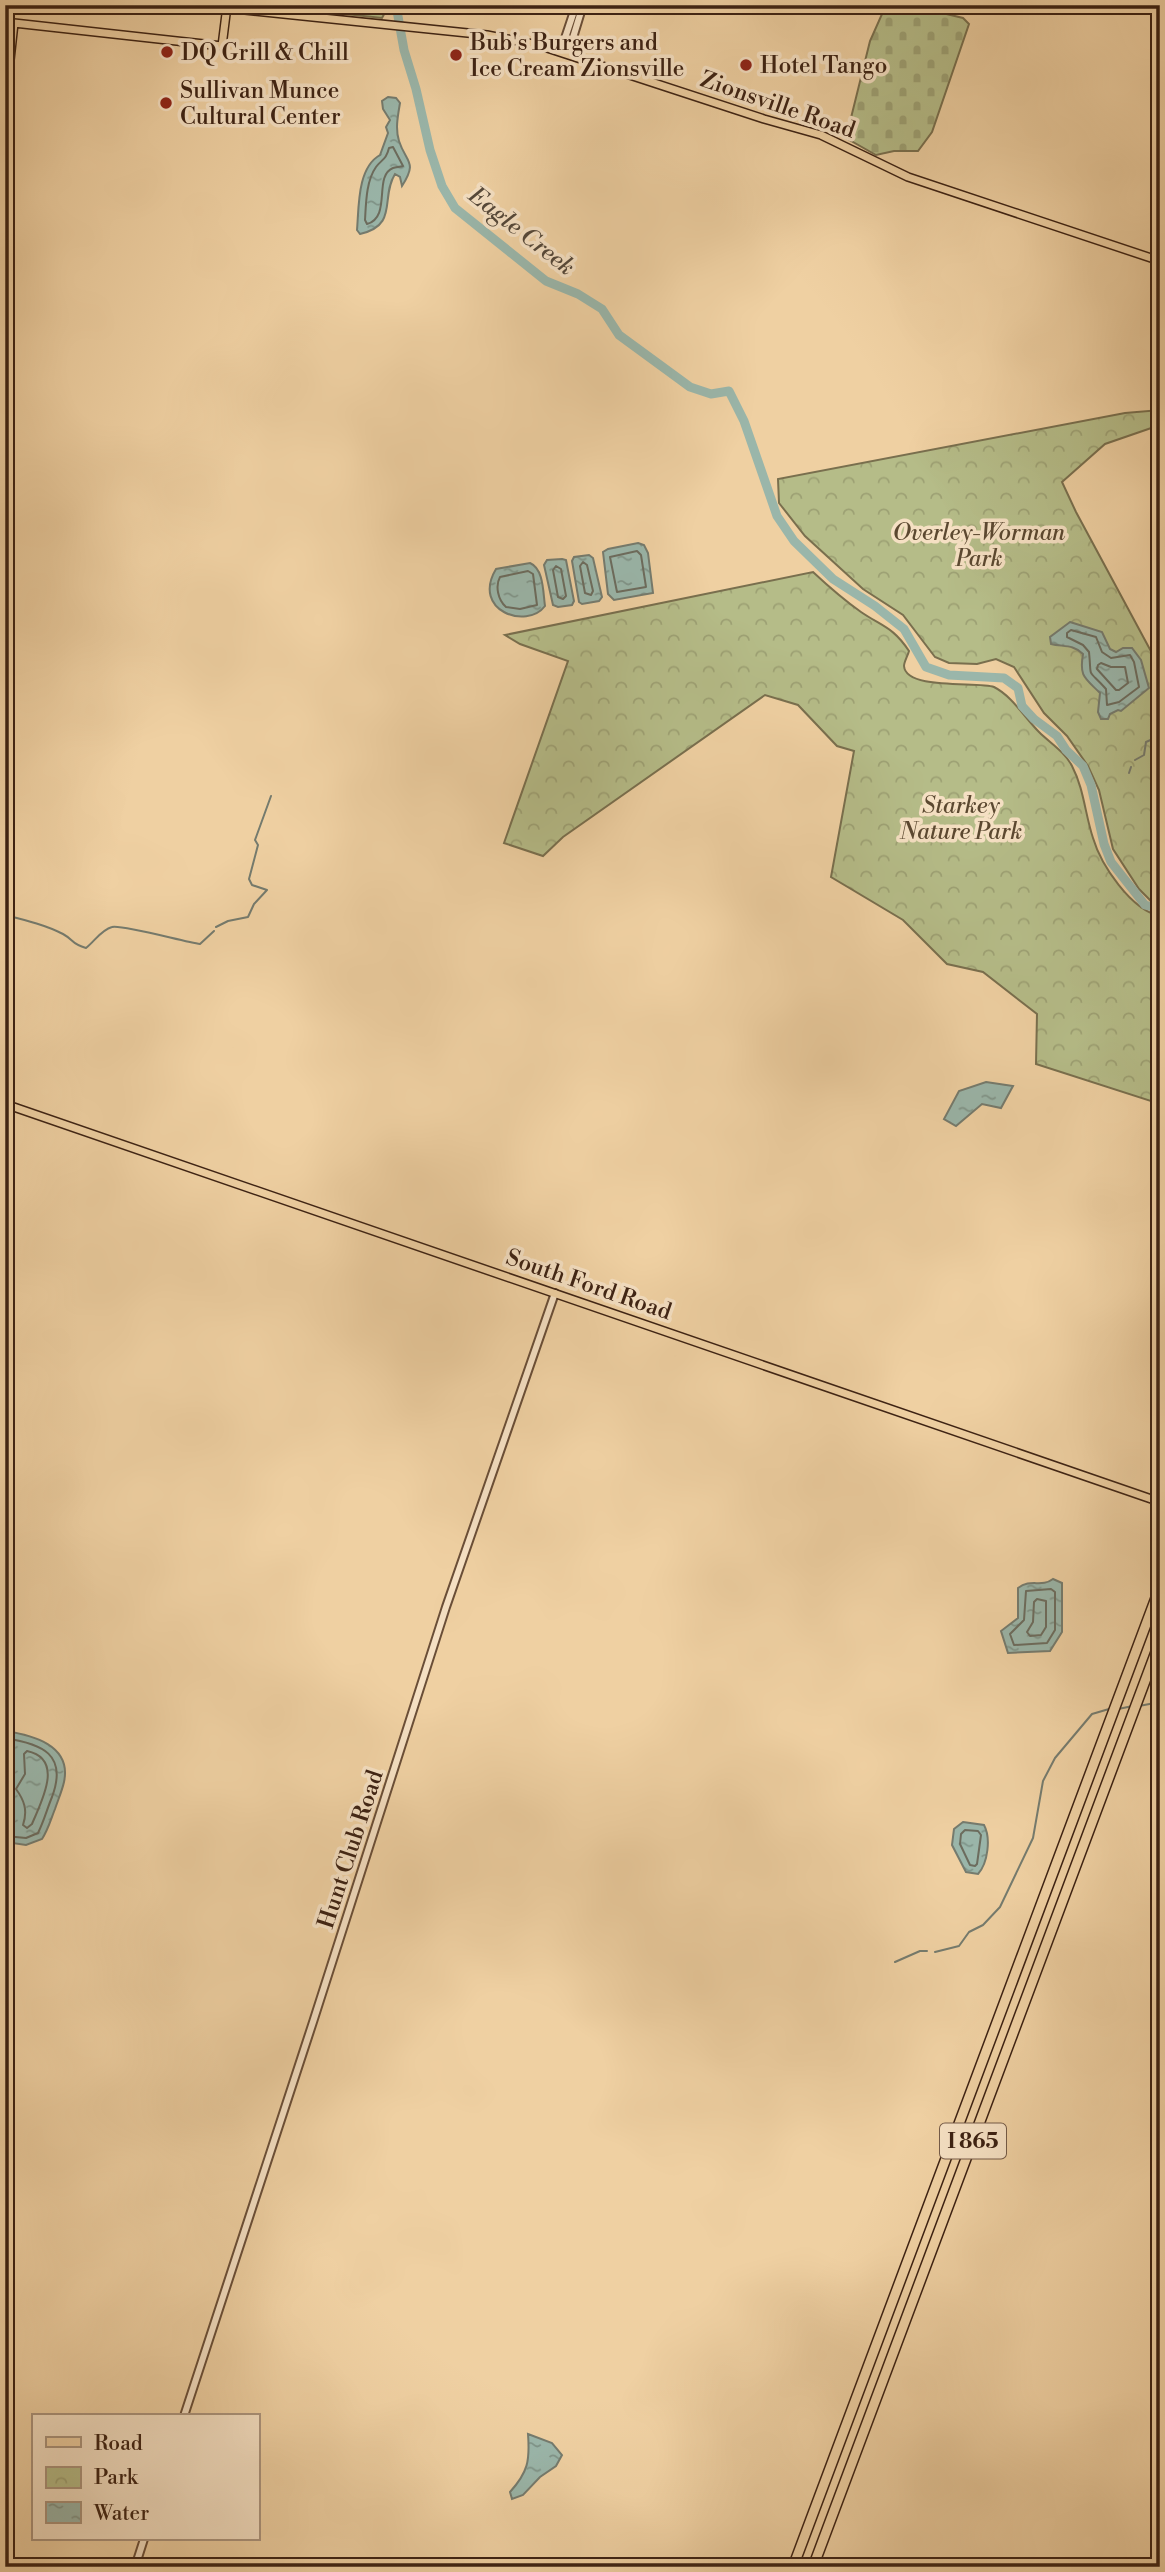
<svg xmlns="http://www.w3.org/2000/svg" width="1165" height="2572" font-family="'Libre Bodoni',serif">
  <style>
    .forest { fill: url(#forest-firs); stroke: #796f4e; stroke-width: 2 }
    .cemetery { fill: url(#cemetery-stones); stroke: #796f4e; stroke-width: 2 }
    .park { fill: url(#park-crowns); stroke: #796f4e; stroke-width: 2 }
    .water { fill: url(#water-ripples); stroke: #757b6e; stroke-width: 2 }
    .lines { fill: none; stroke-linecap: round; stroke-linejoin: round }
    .shore { stroke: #6c6c5e; stroke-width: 2 }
    .stream { stroke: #757b6e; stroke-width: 2 }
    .river { stroke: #9ab6aa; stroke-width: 9 }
    .minor-casing { stroke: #6a4e37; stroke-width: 10 }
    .major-casing { stroke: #3d2213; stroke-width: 10 }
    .highway-casing { stroke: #3d2213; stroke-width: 12 }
    .minor { stroke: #f5e0c3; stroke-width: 6 }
    .major { stroke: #efd0a2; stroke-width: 7 }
    .highway { stroke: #efd0a2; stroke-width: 9 }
    .poi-dot { fill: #8f2418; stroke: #f5e0c3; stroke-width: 2.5 }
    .labels { text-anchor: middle; stroke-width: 7; stroke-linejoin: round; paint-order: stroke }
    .shield { fill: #f5e0c3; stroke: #745b48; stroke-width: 2 }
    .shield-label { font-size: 21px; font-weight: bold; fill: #3d2213 }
    .poi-label { font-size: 23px; fill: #3d2213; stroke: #f5e0c3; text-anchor: start }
    .street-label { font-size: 23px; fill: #3d2213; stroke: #f5e0c3 }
    .park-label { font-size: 23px; font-style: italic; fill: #5b4830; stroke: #f5e0c3 }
    .water-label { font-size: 24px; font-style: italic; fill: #544739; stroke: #f5e0c3 }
  </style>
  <defs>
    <pattern id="forest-firs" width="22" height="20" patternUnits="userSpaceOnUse" patternTransform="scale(1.75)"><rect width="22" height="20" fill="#b5bc88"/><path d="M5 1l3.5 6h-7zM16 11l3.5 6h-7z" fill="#9da174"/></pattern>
    <pattern id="cemetery-stones" width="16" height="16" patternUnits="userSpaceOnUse" patternTransform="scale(1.75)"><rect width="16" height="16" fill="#b5bc88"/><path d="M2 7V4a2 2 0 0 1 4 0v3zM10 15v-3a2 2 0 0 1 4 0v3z" fill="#9da174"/></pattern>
    <pattern id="park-crowns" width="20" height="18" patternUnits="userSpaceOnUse" patternTransform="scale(1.75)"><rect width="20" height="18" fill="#b5bc88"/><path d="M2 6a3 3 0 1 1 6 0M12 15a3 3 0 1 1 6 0" fill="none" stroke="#9da174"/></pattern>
    <pattern id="water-ripples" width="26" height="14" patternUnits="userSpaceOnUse" patternTransform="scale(1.75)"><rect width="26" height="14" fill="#9ab6aa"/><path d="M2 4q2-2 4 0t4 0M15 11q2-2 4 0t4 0" fill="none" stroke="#7f9489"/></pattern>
  </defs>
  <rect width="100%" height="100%" fill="#efd0a2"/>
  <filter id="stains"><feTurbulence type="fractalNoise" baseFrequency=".00286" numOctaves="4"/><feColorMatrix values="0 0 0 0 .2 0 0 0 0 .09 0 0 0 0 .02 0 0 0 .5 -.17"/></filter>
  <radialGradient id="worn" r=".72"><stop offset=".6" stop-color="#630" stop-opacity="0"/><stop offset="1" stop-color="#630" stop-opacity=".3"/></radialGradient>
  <!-- forest -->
  <path class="forest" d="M338,5H404L393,13L389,12L387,9L382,18L335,13Z"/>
  <!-- cemetery -->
  <path class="cemetery" d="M886,5H909L963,18L969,24L932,132L918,151H894L876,155L846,138L870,41Z"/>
  <!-- park -->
  <path class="park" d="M1160,410V425L1105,444L1062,482L1076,512L1160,668V903L1151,901L1139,889L1113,849L1099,790L1088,766L1067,736L1044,713L1014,667L996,659L977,664L949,663L935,657L903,615L863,589L805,536L779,503L778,479L1125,413Z
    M813,572C828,586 844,600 861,612C883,627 893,627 909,651C908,655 904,662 904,666C906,691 979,681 994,687C1012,696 1025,718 1039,732C1050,743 1065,752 1072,766C1084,789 1085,814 1093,838C1101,865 1131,910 1160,916V1104L1036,1064L1037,1014L983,972L947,964L903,920L831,877L854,751L837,746L798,705L765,695L563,837L543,856L504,843L568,661L520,644L505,635Z"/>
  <!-- water -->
  <path class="water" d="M388,97L396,98L400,103C398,115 395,129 399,141C406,163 418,161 402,186L400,177L395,174C380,198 399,225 360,234L357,230C359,207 357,168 380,155L388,133L386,127L390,120L383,109L382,101Z
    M638,543L644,545L648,553L653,593L614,600L608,594L603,552L608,549Z
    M589,555L593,558L602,597L599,601L582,604L579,602L572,561L574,557Z
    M562,559L566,560L574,601L572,605L558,607L553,605L544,565L547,560Z
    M530,563C544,569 543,593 545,606C527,630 471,611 496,569Z
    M1070,622L1102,632L1110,649L1116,652L1123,648H1132L1141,660L1149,688L1121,711L1118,710L1110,714L1108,719H1101L1098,712L1100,693C1085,678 1079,677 1083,654C1073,644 1063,647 1051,644L1050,637Z
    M986,1082L1013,1086L1001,1108L982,1104L956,1126L944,1119L959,1091Z
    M1053,1579L1062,1583V1632L1050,1651L1008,1653L1001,1631L1018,1618V1588C1031,1578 1041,1588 1053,1579Z
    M5,1731C32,1735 72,1745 64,1782C62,1791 58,1800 55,1809C51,1819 48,1830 42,1839L26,1845L5,1842V1822L10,1815L9,1806L5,1802V1778L10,1763L5,1750Z
    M963,1822L984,1825C991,1838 988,1863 978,1874L966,1872L952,1845L954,1829Z
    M528,2434L552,2443L562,2455L556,2466L540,2477L523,2495L512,2499L510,2492C528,2472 530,2461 528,2434Z"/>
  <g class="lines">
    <!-- shore -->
    <path class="shore" d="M393,147L403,166C400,167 396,167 393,168C373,176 392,217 367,224L365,220C366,204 366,181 376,167C382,159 386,160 389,148Z
      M637,551L641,555L646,587L617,592L610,557Z
      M583,562L587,565L593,591L591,595L585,593L580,566Z
      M556,566L561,569L566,596L563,599L558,597L553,570Z
      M528,571L533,574L537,605L520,609L506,607C498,600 495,586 500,577Z
      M1071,630L1096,637L1102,652L1111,658L1130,655L1134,662L1139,687L1119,702L1107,705L1106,689C1086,667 1092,681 1089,652L1083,645L1067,637V633Z
      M1101,663L1111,667H1125L1128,683L1119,690H1116L1097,669L1098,665Z
      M1051,1589L1055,1592V1630L1047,1643L1014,1645L1010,1634L1024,1620L1026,1591Z
      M1037,1599L1046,1601V1627L1041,1635L1030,1636L1027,1632L1033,1622L1034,1602Z
      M5,1738C42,1744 68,1754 52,1797C47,1809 44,1821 38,1833L26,1838L5,1836
      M27,1751C65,1759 41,1802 32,1824L27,1828L23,1825C28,1810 24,1800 16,1789L25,1774L24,1754Z
      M965,1830L978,1831L981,1835L977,1864L975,1866L970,1865L960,1844L961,1834Z"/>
    <!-- stream -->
    <path class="stream" d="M1135,760L1144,755L1146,742L1155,738L1160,729
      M1129,773L1131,767
      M5,915C25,920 46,925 63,934C74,940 71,944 86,948C95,941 101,930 112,927C121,924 185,942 200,944L214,931
      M216,927L228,921L248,917L254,904L267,890L252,885L249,879L258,845L255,840L271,796
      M1139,1706L1160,1702
      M1118,1709L1133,1706
      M935,1952L959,1946L969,1932L983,1925L1000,1907L1033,1838L1043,1781L1055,1758L1092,1714L1109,1709
      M895,1962L920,1951H927"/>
    <!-- river -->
    <path class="river" d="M396,5L404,50L416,89L430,150L442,186L455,208L546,281L578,294L602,309L619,335L690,387L711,394L729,391L744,421L777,516L794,541L833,579L875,606L904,629L926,667L949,675L1004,678L1018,688L1022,706L1034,719L1057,736L1066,750L1083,766L1091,785L1104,844L1111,862L1145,905L1160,909"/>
    <defs>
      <path id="minor" d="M566,45L572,41L583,5
        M563,52L565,38L576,5
        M184,2416L313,2022L446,1607L555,1293
        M135,2567L144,2539"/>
      <path id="major" d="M226,8L487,35L538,45L764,119L821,135L908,177L1160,261
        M5,106L14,23L222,46L227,6
        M5,1104L1160,1502"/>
      <path id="highway" d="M793,2567L1160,1587
        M813,2567L1160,1641"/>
    </defs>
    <!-- minor casing -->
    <use href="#minor" class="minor-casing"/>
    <!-- major casing -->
    <use href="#major" class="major-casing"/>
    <!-- highway casing -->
    <use href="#highway" class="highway-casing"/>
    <!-- minor -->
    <use href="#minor" class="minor"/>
    <!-- major -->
    <use href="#major" class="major"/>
    <!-- highway -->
    <use href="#highway" class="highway"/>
  </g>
  <!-- markers -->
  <g class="poi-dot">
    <circle cx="167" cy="52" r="7"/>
    <circle cx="456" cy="55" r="7"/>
    <circle cx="746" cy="65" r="7"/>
    <circle cx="166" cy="103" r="7"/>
  </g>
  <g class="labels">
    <!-- shield labels -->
    <rect class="shield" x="940" y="2123.5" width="66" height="35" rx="5"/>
    <g class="shield-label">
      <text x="973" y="2148">I 865</text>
    </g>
    <!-- poi labels -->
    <g class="poi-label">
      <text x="470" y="50">Bub's Burgers and<tspan x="470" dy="26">Ice Cream Zionsville</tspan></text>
      <text x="181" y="60">DQ Grill &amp; Chill</text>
      <text x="760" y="73">Hotel Tango</text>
      <text x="180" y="98">Sullivan Munce<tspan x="180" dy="26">Cultural Center</tspan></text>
    </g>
    <!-- street labels -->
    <g class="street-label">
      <text transform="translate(778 104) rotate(19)" y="8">Zionsville Road</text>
      <text transform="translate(589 1284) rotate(19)" y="8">South Ford Road</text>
      <text transform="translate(350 1849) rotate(-72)" y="8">Hunt Club Road</text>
    </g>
    <!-- park labels -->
    <g class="park-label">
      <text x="979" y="540">Overley-Worman<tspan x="979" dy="26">Park</tspan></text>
      <text x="961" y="813">Starkey<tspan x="961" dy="26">Nature Park</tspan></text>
    </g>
    <!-- water labels -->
    <g class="water-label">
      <text transform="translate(522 231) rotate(38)" y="8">Eagle Creek</text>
    </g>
  </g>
  <!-- margin -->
  <rect width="1165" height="2572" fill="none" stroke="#efd0a2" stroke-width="28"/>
  <rect x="7" y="7" width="1151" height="2558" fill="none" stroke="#3d2213" stroke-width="3.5"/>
  <rect x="14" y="14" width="1137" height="2544" fill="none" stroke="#3d2213" stroke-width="2"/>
  <!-- legend -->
  <rect x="32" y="2414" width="228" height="126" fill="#f5e0c3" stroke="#ab947d" stroke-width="2"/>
  <rect x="46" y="2437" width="35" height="10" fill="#efd0a2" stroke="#ab947d" stroke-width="2"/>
  <text x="94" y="2450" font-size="21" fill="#3d2213">Road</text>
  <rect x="46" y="2467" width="35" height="21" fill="url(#park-crowns)" stroke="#ab947d" stroke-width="2"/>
  <text x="94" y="2484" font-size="21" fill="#3d2213">Park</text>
  <rect x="46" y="2502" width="35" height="21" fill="url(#water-ripples)" stroke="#ab947d" stroke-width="2"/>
  <text x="94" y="2520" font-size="21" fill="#3d2213">Water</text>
  <rect width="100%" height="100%" filter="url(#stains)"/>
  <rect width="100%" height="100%" fill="url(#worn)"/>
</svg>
